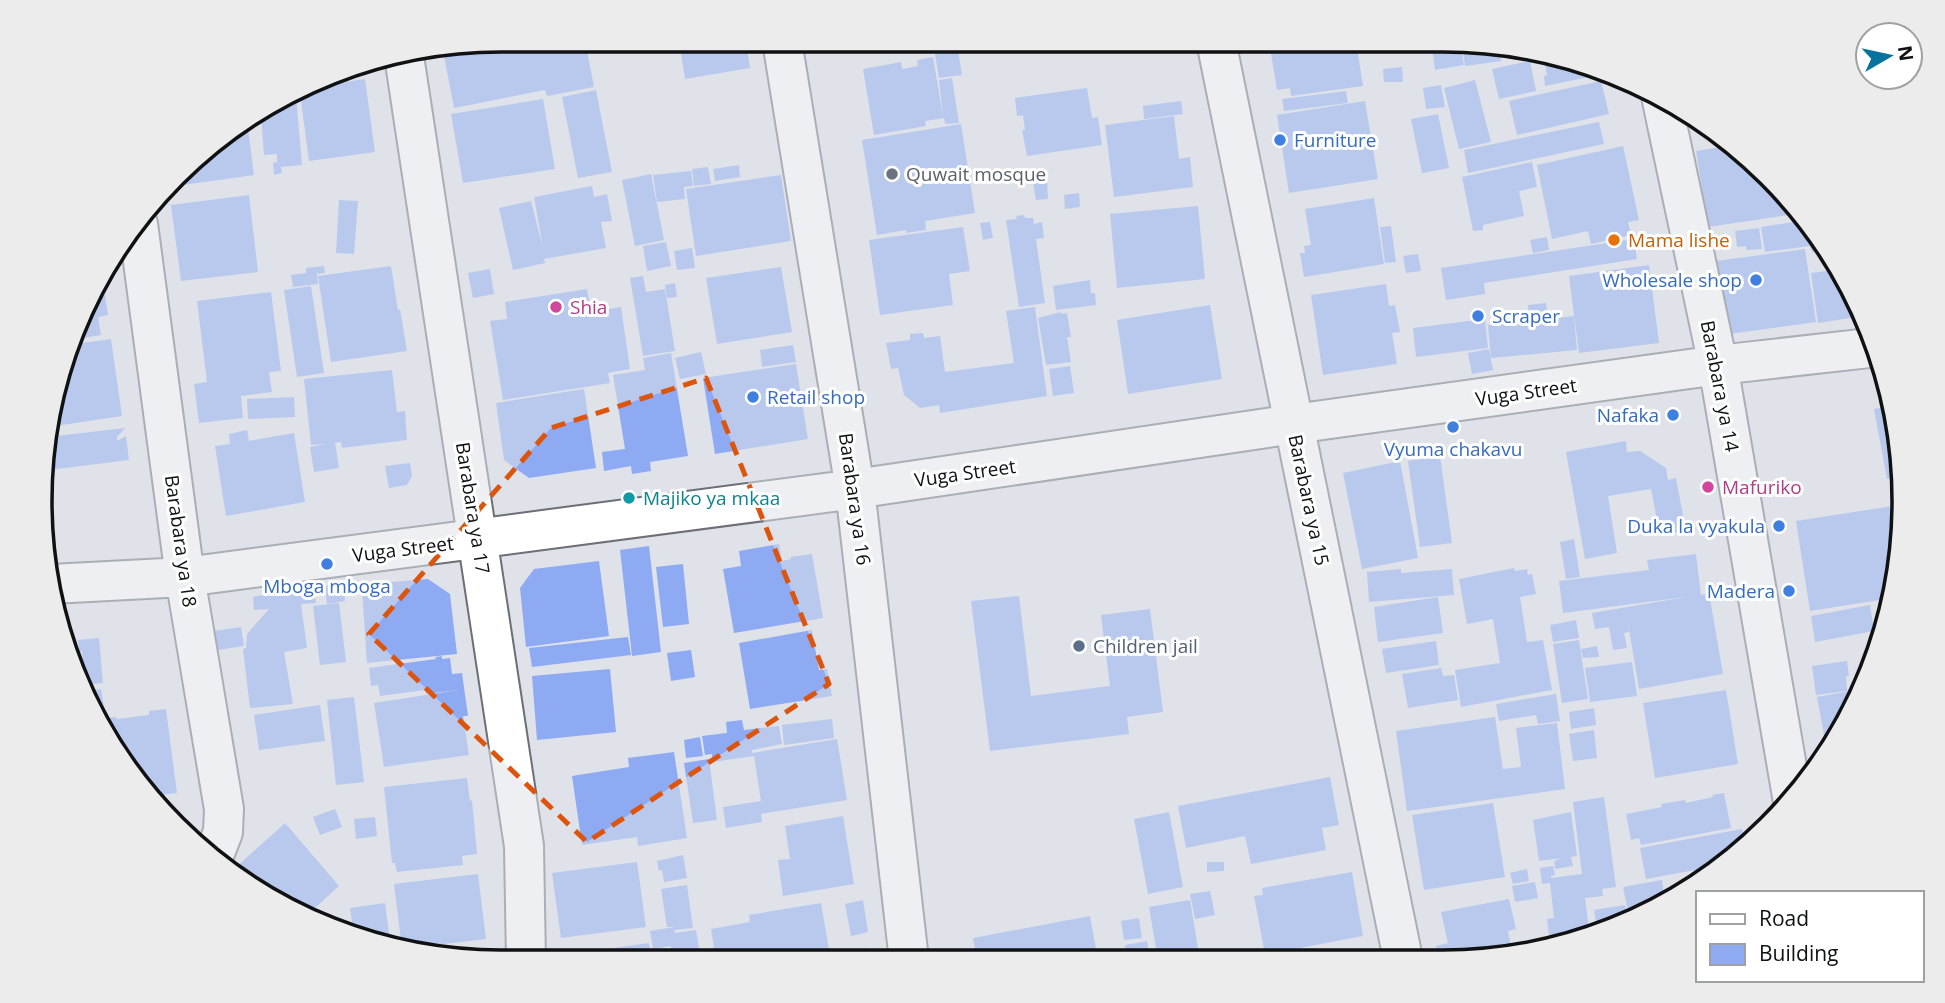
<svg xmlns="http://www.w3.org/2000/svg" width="1945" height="1003" font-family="'Open Sans',sans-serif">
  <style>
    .building { fill: #8daaf3 }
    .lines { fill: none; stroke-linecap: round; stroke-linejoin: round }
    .street-casing { stroke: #6c6f75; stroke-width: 42 }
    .street { stroke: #fff; stroke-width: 38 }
    .marked { fill: none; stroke: #dd550c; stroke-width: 5; stroke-dasharray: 14 9; stroke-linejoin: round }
    .shop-dot { fill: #3f7fe0; stroke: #fff; stroke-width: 2.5 }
    .worship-dot { fill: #6b7280; stroke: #fff; stroke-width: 2.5 }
    .food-dot { fill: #e8710a; stroke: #fff; stroke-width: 2.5 }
    .hotel-dot { fill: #d1479c; stroke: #fff; stroke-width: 2.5 }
    .culture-dot { fill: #0f9aa8; stroke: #fff; stroke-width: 2.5 }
    .service-dot { fill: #5c6f8a; stroke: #fff; stroke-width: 2.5 }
    .labels { text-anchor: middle; stroke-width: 6; stroke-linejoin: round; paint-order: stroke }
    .shop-label { font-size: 19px; fill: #366cbe; stroke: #fff; text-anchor: end }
    .worship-label { font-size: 19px; fill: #5b616d; stroke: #fff; text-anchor: start }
    .food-label { font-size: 19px; fill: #c56008; stroke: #fff; text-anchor: start }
    .hotel-label { font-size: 19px; fill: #b23c85; stroke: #fff; text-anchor: start }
    .street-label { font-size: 19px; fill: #101113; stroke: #fff }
    .culture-label { font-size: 19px; fill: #0d838f; stroke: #fff; text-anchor: start }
    .service-label { font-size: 19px; fill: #4e5e75; stroke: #fff; text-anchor: start }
    .rim { fill: none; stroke: #101113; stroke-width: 3.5 }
  </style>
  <rect width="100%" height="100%" fill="#dfe2e9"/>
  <!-- building -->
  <path class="building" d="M501,40H585L594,87L547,96L545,90L454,108L443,50Z
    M679,40H746L750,68L685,79Z
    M933,41H958L959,46L932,49L931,46L925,47L924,42Z
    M985,41H1035L1036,44L987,51Z
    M1269,41H1356L1363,86L1291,96L1290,88L1277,90Z
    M1431,41H1460L1464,65L1435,70Z
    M1499,46L1501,61L1465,66L1463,52Z
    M958,50L962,75L939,78L935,54Z
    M933,57L943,116L939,80L952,78L959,123L945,124L944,118L925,121L926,126L874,135L863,69L901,62L902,69L918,66L917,60Z
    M1569,58L1598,69L1599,75L1545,86L1544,76L1547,75L1545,63Z
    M1530,61L1536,91L1499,99L1492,69Z
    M1402,67L1403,82H1384L1383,69Z
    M365,79L375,152L309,161L300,93L311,87Z
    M1475,80L1491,142L1459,149L1444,88Z
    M1601,81L1609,114L1517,135L1509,101Z
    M1441,85L1445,107L1426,109L1423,88Z
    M1087,88L1092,118L1098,117L1102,145L1027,156L1022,130H1025L1023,115L1017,116L1015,98Z
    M596,90L612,172L578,178L562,97Z
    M1346,91L1348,103L1284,111L1282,99Z
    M296,96L302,165L281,167L282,173L274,175L273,163L277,162V154L264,155L261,114Z
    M543,99L555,169L463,183L451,114Z
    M1181,101L1183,114L1144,119L1143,106Z
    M1365,101L1378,179L1289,193L1277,115Z
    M1438,114L1449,168L1422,173L1411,119Z
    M1690,114L1697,119L1711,127L1693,130Z
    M1174,116L1179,159L1190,157L1193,187L1114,197L1105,125Z
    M247,121L254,175L176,186L175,184L220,136Z
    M1599,122L1604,144L1468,173L1464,150Z
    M961,124L975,213L925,221L926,230L906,233V230L877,235L862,140Z
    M1734,145L1790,197L1801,213L1708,227L1696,151Z
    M1623,146L1639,220L1628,222L1631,235L1591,244L1588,231L1552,239L1537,165Z
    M1532,162L1537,187L1519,191L1524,216L1483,225V230L1473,231L1462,177Z
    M739,165L740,177L715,181L713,169Z
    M708,167L711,184L694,186L692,169Z
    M691,171L693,186L684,187L685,199L657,202L653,175Z
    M651,174L664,240L635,246L622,180Z
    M781,175L791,241L696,256L686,189Z
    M1047,180L1048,199L1036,200L1033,182Z
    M592,186L594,197L607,194L612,221L601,222L606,248L544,259L545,263L513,270L499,208L531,201L543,248L534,197Z
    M1079,193L1080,207L1065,209L1064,195Z
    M249,195L258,272L181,281L171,205Z
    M1374,198L1384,264L1304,277L1300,253H1305L1304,246L1311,245L1305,209Z
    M339,200L358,201L354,254L336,253Z
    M1198,206L1205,279L1117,288L1110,214Z
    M1024,215L1025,218H1033L1034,224L1042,222L1044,238L1036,239L1045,303L1019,307L1006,220L1017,219L1016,216Z
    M1807,220L1828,250L1812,252L1810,246L1765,252L1761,227Z
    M990,222L993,238L983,240L980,223Z
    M1391,226L1396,262L1385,263L1380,227Z
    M963,227L970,271L949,274L953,305L880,315L869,240Z
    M1759,228L1762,249L1746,250V246L1737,247L1735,231Z
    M1547,237L1549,250L1533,253L1530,240Z
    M1634,239L1637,259L1484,283L1485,294L1446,300L1441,268Z
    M666,242L671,266L647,271L643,246Z
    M692,248L695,268L677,270L674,251Z
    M1805,249L1816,322L1729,334L1722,286H1719L1716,261Z
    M1418,254L1421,271L1406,273L1403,256Z
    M1649,265L1659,343L1579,353L1569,276Z
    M324,266L325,273L318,274L317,272L318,284L293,287L291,275L306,273V268Z
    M391,266L398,310L400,309L407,351L331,362L318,276Z
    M781,267L792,332L717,344L706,278Z
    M490,269L494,294L473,298L468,273Z
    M1842,269L1864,316L1818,323L1811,273Z
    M102,275L108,315L98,317L101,335L71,340L76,325Z
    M643,276L646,292L665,289L675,351L643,356L630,278Z
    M1090,280L1091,293H1095L1096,305L1056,310L1053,286Z
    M675,283L677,297L667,298L665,285Z
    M1386,284L1389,306L1395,305L1400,332L1392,333L1397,364L1323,375L1311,295Z
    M311,286L324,373L297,377L284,290Z
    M587,289L591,312L621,307L630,369L608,373L610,383L503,400L490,321L507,319L505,302Z
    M271,292L281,371L269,372L272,392L241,396L243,418L199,423L194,384L207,382L197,301Z
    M1546,303L1548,319L1574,316L1577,350L1491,358L1488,325L1530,321L1528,305Z
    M1210,305L1222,379L1128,394L1117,320Z
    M1035,307L1047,396L940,413L939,405L920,408L904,395L898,368L891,369L886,343L910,340V334L923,333L924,338L940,336L945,372L1014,363L1006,311Z
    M1061,312V314L1067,313L1071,337H1067L1071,362L1046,365L1038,318Z
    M1485,319L1488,348L1416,357L1413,328Z
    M111,339L122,416L49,427V411L69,345Z
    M793,345L796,362L762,367L760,350Z
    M1489,349L1493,370L1472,374L1468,353Z
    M701,352L706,374L680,379L675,358Z
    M671,353L688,456L650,462L651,471L632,474L631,466L604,471L602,452L625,449L613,375L645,370L643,358Z
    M796,364L808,439L715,454L703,378Z
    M1070,366L1074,393L1053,396L1049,369Z
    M392,370L397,412L405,411L407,440L342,448L341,442L335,443L339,468L314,472L310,447L326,444L311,445L304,379Z
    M584,389L596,468L529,478L504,460L496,403Z
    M294,397L295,417L248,419L247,399Z
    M1893,406L1901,441L1902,476L1887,479L1874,409Z
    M125,428L117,437V441L126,436L129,460L49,470L48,437Z
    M247,430L249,441L294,433L305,502L226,516L215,446L230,444L229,434Z
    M1626,441L1627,452L1640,451L1666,468L1668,480L1676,478L1686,531L1660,535L1651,489L1608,496L1617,553L1585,559L1566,452Z
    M1440,456L1452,543L1420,547L1408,461Z
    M1400,461L1418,558L1362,569L1343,473Z
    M410,463L412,476L407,485L389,488L385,466Z
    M1902,478L1903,511H1902L1896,480Z
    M1899,505L1904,533L1893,598L1810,611L1796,521Z
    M1574,539L1580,577L1566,579L1560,542Z
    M779,544L782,561L791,559L790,557L812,554L823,618L734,633L723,569L741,566L739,551Z
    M649,546L661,652L632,656L620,550Z
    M1696,554L1701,595L1709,593L1723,674L1639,689L1628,623L1629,632L1624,633L1627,648L1613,650L1609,627L1595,629L1592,613L1686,597L1563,613L1559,581L1649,570L1647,560Z
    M599,561L609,636L526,647L520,588L534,569Z
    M683,564L689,624L663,627L656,567Z
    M1514,568L1515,571L1527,569L1528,575L1532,574L1536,594L1520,597L1527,642L1543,640L1552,690L1461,707L1455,670L1500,663L1493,619L1467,624L1459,579Z
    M1401,569V573L1452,569L1454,595L1369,602L1367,572Z
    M428,579L450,594L457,654L367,663L362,590L367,589V584Z
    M343,584L345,601L327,604L325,586Z
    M314,586L316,603L301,604L307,648L284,652L293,704L250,708L243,649L246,648L247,634L269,609L254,610L253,597Z
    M1019,596L1031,696L1110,686L1101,615L1150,609L1163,712L1127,717L1129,734L990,751L971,601Z
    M1438,597L1443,633L1378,642L1374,607Z
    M339,603L346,662L320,665L313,606Z
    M1870,605L1874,631L1815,642L1811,616Z
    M1576,620L1579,638L1553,642L1550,625Z
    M241,627L244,646L211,651L207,632Z
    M812,630L819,670L827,669L832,696L750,709L739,643Z
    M628,637L631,655L532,667L529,648Z
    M99,638L103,683L84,685L82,651L79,652L78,640Z
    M1579,640L1588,699L1562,703L1553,644Z
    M1436,641L1439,665L1386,673L1382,649Z
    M1597,646L1599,657L1583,658L1581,649Z
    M691,650L695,677L671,681L667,653Z
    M442,656V659L450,658L452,674L462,673L468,716H463L469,755L384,767L374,703L458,690L426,694L425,690L380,696L378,685L371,686L369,668L436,659L435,657Z
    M1847,661L1849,676H1846L1847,691L1816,695L1812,666Z
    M1632,662L1637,696L1590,702L1585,668Z
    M1441,668L1443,676L1454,675L1458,700L1408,708L1402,674Z
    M610,669L616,732L537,740L532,676Z
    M101,689L105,714L95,715L88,705L86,699L89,698L88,691Z
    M1726,690L1738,764L1655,778L1643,703Z
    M1850,691L1853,711L1831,745L1826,746L1817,697Z
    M1556,694L1560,721L1538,724L1536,715L1499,721L1496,704Z
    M354,697L364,782L336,785L327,700Z
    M320,705L325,741L259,750L254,715Z
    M1594,708L1596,725L1571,729L1569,712Z
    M166,709L177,793L153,796L98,719L116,717L117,719L149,715V711Z
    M1495,717L1503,769L1521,767L1516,728L1557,723L1565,789L1407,811L1396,731Z
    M832,719L834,738L784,745L782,725Z
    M742,720L744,730L779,726L782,744L752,750V753L837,739L847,800L761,814L762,822L726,828L723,807L761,801L754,756L713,762L712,754L705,755L702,736L727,733L726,722Z
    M1594,730L1597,758L1573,761L1569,734Z
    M700,737L703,756L686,758L684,740Z
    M674,752L687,838L638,846L637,837L582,845L572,776L629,767L628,758Z
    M709,759L717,820L693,823L684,763Z
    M1330,777L1339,825L1322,828L1326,850L1251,864L1245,836L1186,848L1178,806Z
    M467,778L470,801L472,800L477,854L462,856L463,865L397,872L395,863H392L384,787Z
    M1724,793L1731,828L1641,845L1639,838L1631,840L1626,814L1662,807L1661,804L1685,800L1686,803L1713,797L1712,795Z
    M1604,797L1616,887L1602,889L1603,896L1585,898L1590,936L1529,952L1528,946L1550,942L1547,919L1554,918L1550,883L1542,884L1540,868L1553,866L1555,875L1551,876V878L1582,874L1573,802Z
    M1493,803L1505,877L1424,890L1412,815Z
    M335,809L342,827L320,835L313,817Z
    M1169,812L1183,887L1148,894L1134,819Z
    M1571,812L1577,856L1571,857L1573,866L1555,869L1554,861L1562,858L1539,861L1533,820Z
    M843,816L854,884L783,896L778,860L790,859L785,826Z
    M375,817L377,836L356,839L354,819Z
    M285,823L339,886L304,918L298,915L242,875L235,868Z
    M1742,829L1746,847L1728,864L1646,879L1640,848Z
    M683,855L687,878L664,882L662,870L659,871L657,861Z
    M637,862L646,927L561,938L552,873Z
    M1207,862H1224V871L1207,872Z
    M1527,869L1529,881L1513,884L1510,873Z
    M1352,872L1363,936L1273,953L1272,948L1264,949L1254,896L1263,895L1262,888Z
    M478,874L486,939L402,949L394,884Z
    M1662,880L1665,901L1656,907L1628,912L1623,887Z
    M1535,882L1538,898L1515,902L1512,886Z
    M687,885L693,928L674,930L675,933L696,930L701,961H673L671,946L653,949L650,931L675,927H667L661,889Z
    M1210,891L1215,915L1195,919L1190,894Z
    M1509,899L1516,929L1508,931L1513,956L1504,959H1439L1436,946L1448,943L1441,912Z
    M863,900L868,932L851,936L845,904Z
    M1190,900L1200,960H1158L1149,907Z
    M385,903L391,949L354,936L350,908Z
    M821,903L831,961H716L711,929L750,922L749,915Z
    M1625,905L1628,923L1620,928L1598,934L1594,910Z
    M1090,916L1098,960H1035L1034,955L1027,957L1028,960H977L973,938Z
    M1139,918L1142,938L1124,940L1121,921Z
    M1147,941L1150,960H1127L1125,945Z
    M649,943L651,961L564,962L563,955Z
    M866,948L868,961H842L841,953Z
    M1321,950L1323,959H1278V958Z"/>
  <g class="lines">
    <defs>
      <path id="street" d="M782,41L855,489L909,960
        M1216,41L1403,959
        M404,56L524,846L526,962
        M1661,96L1718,365L1793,802
        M138,224L185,577L224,809L223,832L214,855
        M51,584L185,577L855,489L1294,424L1718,365L1878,347"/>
    </defs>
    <!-- street casing -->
    <use href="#street" class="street-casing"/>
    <!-- street -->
    <use href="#street" class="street"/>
  </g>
  <!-- marked area -->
  <path d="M0 0H1945V1003H0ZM706,378L829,684L587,842L369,634L551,428Z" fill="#dfe2e9" fill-opacity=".55" fill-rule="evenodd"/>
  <path class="marked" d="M706,378L829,684L587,842L369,634L551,428Z"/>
  <!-- markers -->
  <g class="shop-dot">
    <circle cx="1280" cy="140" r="7"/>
    <circle cx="1756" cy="280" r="7"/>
    <circle cx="1478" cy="316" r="7"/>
    <circle cx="753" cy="397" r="7"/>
    <circle cx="1673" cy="415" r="7"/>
    <circle cx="1453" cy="427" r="7"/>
    <circle cx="1779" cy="526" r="7"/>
    <circle cx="327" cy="564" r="7"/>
    <circle cx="1789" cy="591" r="7"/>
  </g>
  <circle class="worship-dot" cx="892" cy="174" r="7"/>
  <circle class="food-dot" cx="1614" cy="240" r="7"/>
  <g class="hotel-dot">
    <circle cx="556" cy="307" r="7"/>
    <circle cx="1708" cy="487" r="7"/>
  </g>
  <circle class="culture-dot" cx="629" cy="498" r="7"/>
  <circle class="service-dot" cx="1079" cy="646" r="7"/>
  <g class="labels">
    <!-- shop labels -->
    <g class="shop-label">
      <text x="1294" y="147" text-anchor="start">Furniture</text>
      <text x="1742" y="287">Wholesale shop</text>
      <text x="1492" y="323" text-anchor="start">Scraper</text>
      <text x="767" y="404" text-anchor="start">Retail shop</text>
      <text x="1659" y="422">Nafaka</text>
      <text x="1453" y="456" text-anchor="middle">Vyuma chakavu</text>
      <text x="1765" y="533">Duka la vyakula</text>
      <text x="327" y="593" text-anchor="middle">Mboga mboga</text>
      <text x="1775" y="598">Madera</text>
    </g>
    <!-- worship labels -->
    <g class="worship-label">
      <text x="906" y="181">Quwait mosque</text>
    </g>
    <!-- food labels -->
    <g class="food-label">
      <text x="1628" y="247">Mama lishe</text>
    </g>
    <!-- hotel labels -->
    <g class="hotel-label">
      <text x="570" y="314">Shia</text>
      <text x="1722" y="494">Mafuriko</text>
    </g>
    <!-- street labels -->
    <g class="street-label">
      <text transform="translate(1720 386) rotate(79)" y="7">Barabara ya 14</text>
      <text transform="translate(1526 392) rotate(-8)" y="7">Vuga Street</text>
      <text transform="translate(965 473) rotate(-8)" y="7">Vuga Street</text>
      <text transform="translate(855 499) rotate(82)" y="7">Barabara ya 16</text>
      <text transform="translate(1309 500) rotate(78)" y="7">Barabara ya 15</text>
      <text transform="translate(473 508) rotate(81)" y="7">Barabara ya 17</text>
      <text transform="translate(181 541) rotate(82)" y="7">Barabara ya 18</text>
      <text transform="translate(403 549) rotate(-7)" y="7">Vuga Street</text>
    </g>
    <!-- culture labels -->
    <g class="culture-label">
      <text x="643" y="505">Majiko ya mkaa</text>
    </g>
    <!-- service labels -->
    <g class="service-label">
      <text x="1093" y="653">Children jail</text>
    </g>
  </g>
  <!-- crop -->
  <path d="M0 0H1945V1003H0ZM501 52H1443A449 449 0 0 1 1892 501V501A449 449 0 0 1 1443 950H501A449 449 0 0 1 52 501V501A449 449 0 0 1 501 52Z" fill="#ececec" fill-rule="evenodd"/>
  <path class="rim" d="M501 52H1443A449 449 0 0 1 1892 501V501A449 449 0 0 1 1443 950H501A449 449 0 0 1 52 501V501A449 449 0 0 1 501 52Z"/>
  <!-- legend -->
  <rect x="1696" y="891" width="228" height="91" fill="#ffffff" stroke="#9fa0a1" stroke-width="2"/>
  <rect x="1710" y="914" width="35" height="10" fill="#ffffff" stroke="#9fa0a1" stroke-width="2"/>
  <text x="1759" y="926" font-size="21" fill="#101113">Road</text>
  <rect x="1710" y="944" width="35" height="21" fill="#8daaf3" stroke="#9fa0a1" stroke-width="2"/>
  <text x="1759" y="961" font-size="21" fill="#101113">Building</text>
  <!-- north arrow -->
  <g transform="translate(1889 56) rotate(81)"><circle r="33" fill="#ffffff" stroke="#9fa0a1" stroke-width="2"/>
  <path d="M0-5L12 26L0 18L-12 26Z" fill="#04739e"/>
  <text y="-10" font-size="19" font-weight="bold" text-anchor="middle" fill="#101113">N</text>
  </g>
</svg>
